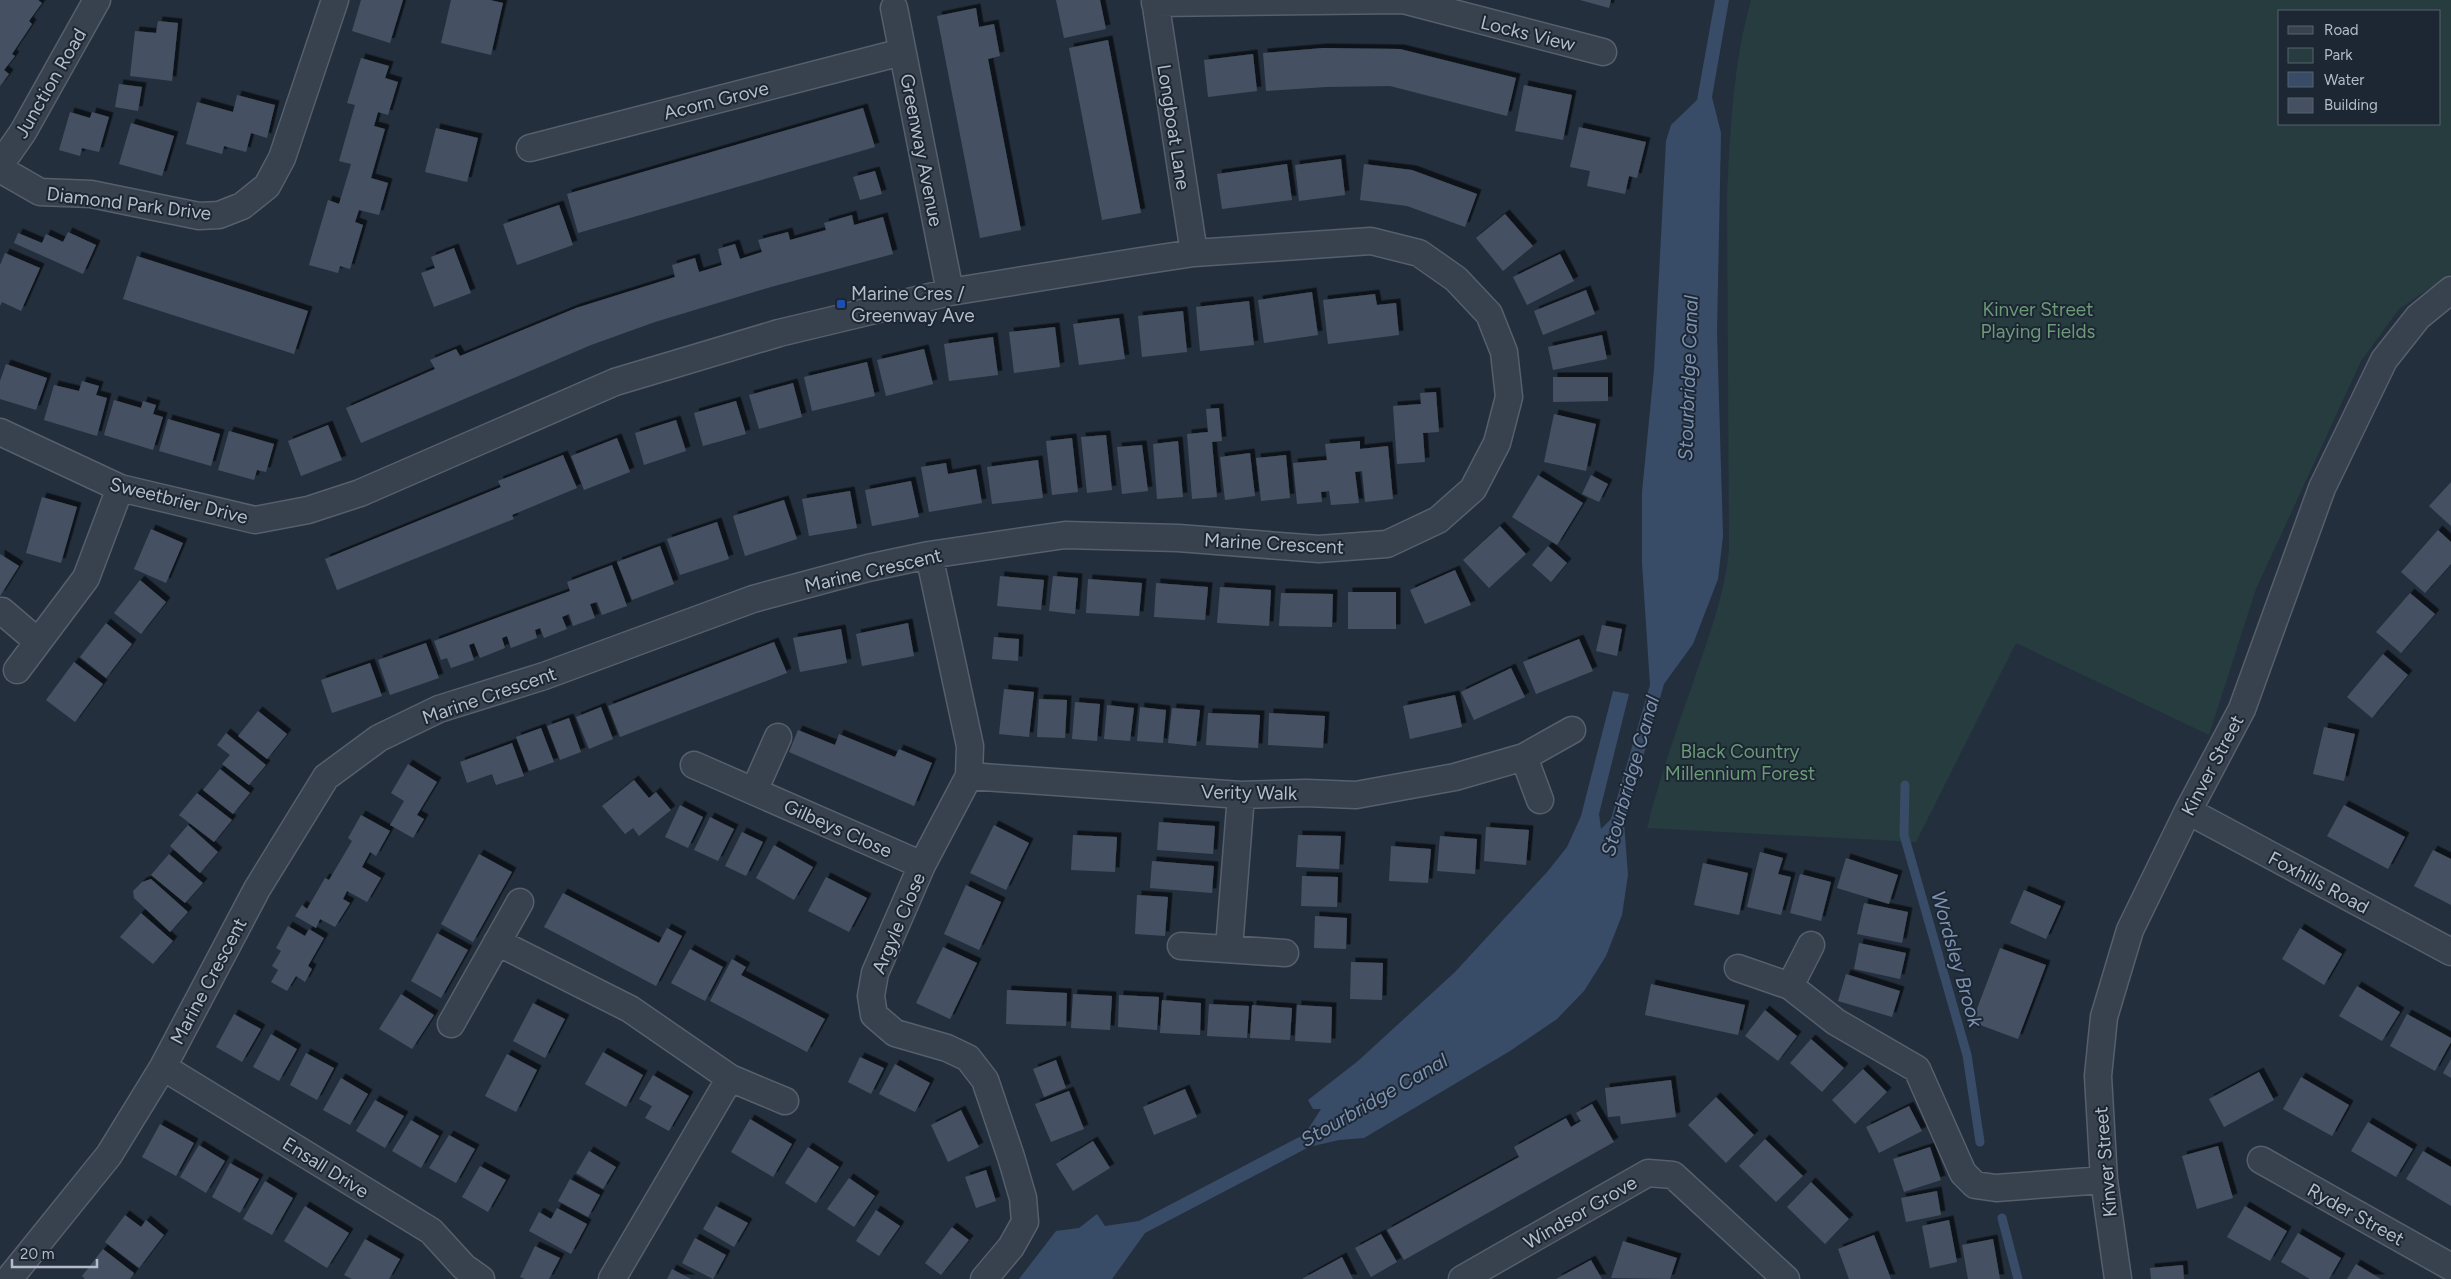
<svg xmlns="http://www.w3.org/2000/svg" width="2451" height="1279" font-family="Figtree,sans-serif">
  <style>
    .green { fill: #263c3f; fill-rule: evenodd }
    .water { fill: #394c67 }
    .lines { fill: none; stroke-linecap: round; stroke-linejoin: round }
    .stream { stroke: #394c67; stroke-width: 9 }
    .building { fill: #455162; filter: url(#shadow) }
    .street-casing { stroke: #565f6c; stroke-width: 29 }
    .street { stroke: #38414e; stroke-width: 26 }
    .transit-dot { fill: #1a4fb4; stroke: #1d2633; stroke-width: 2 }
    .labels { text-anchor: middle; stroke-width: 4; stroke-linejoin: round; paint-order: stroke }
    .street-label { font-size: 19px; fill: #b4bcc9; stroke: #1d2633 }
    .poi-label { font-size: 19px; fill: #b4bcc9; stroke: #1d2633; text-anchor: start }
    .park-label { font-size: 19px; fill: #6b9a76; stroke: #1d2633 }
    .water-label { font-size: 20px; font-style: italic; fill: #7c92b1; stroke: #1d2633 }
  </style>
  <defs>
    <filter id="shadow"><feDropShadow dx="4.5" dy="-4.5" stdDeviation="0" flood-color="#0009"/></filter>
  </defs>
  <rect width="100%" height="100%" fill="#242f3e"/>
  <!-- green -->
  <path class="green" d="M1751,0H2451V274L2399,309L2361,361L2256,589L2209,735L2016,643L1916,842L1647,828C1660,776 1678,725 1696,674C1710,633 1725,593 1729,549L1727,197C1730,132 1733,63 1751,0ZM2280,11H2440V124H2280Z"/>
  <!-- water -->
  <path class="water" d="M1715,0H1729L1712,97L1721,133L1717,332L1723,536L1718,579L1693,644L1664,684L1624,823L1628,875L1622,915L1606,956L1584,991L1557,1019L1510,1051L1364,1138L1339,1140L1309,1147L1145,1233L1112,1279H1019L1056,1231L1079,1228L1097,1214L1105,1226L1139,1221L1305,1134L1321,1109H1313L1308,1100L1358,1061L1455,972L1548,871L1567,847L1581,816L1613,691L1629,694L1599,814L1601,829L1611,819L1650,685L1642,563V492L1654,370L1666,141L1671,125L1697,100Z"/>
  <g class="lines">
    <!-- stream -->
    <path class="stream" d="M1905,785L1904,835L1967,1055L1980,1142
      M2002,1218L2018,1279"/>
  </g>
  <!-- building -->
  <path class="building" d="M0,0H38L42,3L29,21L32,24L12,54L15,56L4,70L9,74L0,86Z
    M361,0H403L390,43L352,31Z
    M451,0H490L503,3L491,55L441,43Z
    M1056,0H1100L1106,29L1064,38Z
    M1580,0H1611L1609,8Z
    M976,8L979,27L994,24L1000,56L988,59L1021,230L980,238L937,16Z
    M158,21L178,23L172,81L130,76L135,31L156,33Z
    M1108,40L1141,213L1102,220L1069,48Z
    M1323,48L1400,49L1516,78L1507,116L1390,86L1326,87L1266,91L1263,53Z
    M1253,54L1257,91L1208,97L1204,60Z
    M361,58L389,66L385,78L398,82L388,115L378,112L374,126L385,129L371,178L388,183L379,215L359,210L355,222L363,225L350,269L340,266L338,273L309,265L328,200L339,204L351,164L339,161L355,105L347,103Z
    M119,84L142,87L138,111L115,107Z
    M1524,85L1572,95L1563,140L1515,131Z
    M237,95L275,105L267,138L251,133L246,152L224,146L222,154L186,144L197,102L233,112Z
    M863,108L875,147L578,233L567,194Z
    M70,112L90,118L92,112L109,117L99,152L82,148L80,156L59,150Z
    M131,123L174,136L162,176L119,164Z
    M1579,127L1646,142L1637,178L1629,176L1625,194L1587,186L1590,171L1570,167Z
    M436,128L478,138L467,182L425,172Z
    M1341,159L1345,195L1299,201L1295,165Z
    M1287,164L1292,200L1222,209L1217,174Z
    M1364,164L1412,170L1477,194L1465,227L1407,206L1360,200Z
    M875,171L882,194L860,200L853,177Z
    M559,205L573,245L517,265L503,224Z
    M1505,214L1533,246L1503,271L1476,238Z
    M852,215L854,225L883,217L893,254L771,287L655,322L591,345L361,443L346,408L435,369L430,360L456,349L460,356L576,308L675,277L672,265L695,258L699,272L706,270L722,265L718,249L735,244L740,259L762,252L758,240L788,232L790,240L826,230L824,223Z
    M68,232L96,245L83,274L14,243L18,233L42,243L46,234L63,242Z
    M454,248L471,293L434,307L421,273L435,268L431,257Z
    M5,253L40,268L21,311L2,302L0,306V265Z
    M1560,254L1574,281L1527,305L1513,277Z
    M137,256L308,311L294,354L123,299Z
    M1586,290L1595,314L1543,335L1534,311Z
    M1312,292L1318,335L1264,343L1258,300Z
    M1375,294L1377,305L1396,303L1399,335L1328,344L1323,300Z
    M1249,301L1254,345L1200,351L1196,307Z
    M1183,311L1187,352L1142,357L1138,316Z
    M1119,318L1125,359L1079,365L1073,324Z
    M1055,327L1060,367L1014,373L1009,332Z
    M1602,335L1607,359L1553,370L1548,347Z
    M993,337L998,375L949,381L944,344Z
    M924,349L933,384L886,396L877,360Z
    M867,362L875,396L812,411L804,377Z
    M6,364L47,378L36,410L0,399V381Z
    M1553,377H1608V401L1553,402Z
    M82,381L99,386L96,395L107,398L97,436L44,420L54,385L79,391Z
    M793,383L802,417L759,429L749,395Z
    M1436,392L1439,432L1423,433L1425,462L1397,464L1393,406L1421,404L1420,393Z
    M114,400L141,408L143,401L156,405L153,414L163,417L153,450L104,435Z
    M736,401L746,434L703,446L694,413Z
    M1219,408L1222,441L1212,442L1217,497L1192,499L1187,434L1208,432L1206,409Z
    M1554,414L1596,424L1586,471L1544,462Z
    M168,419L220,434L211,466L159,451Z
    M676,420L686,451L644,465L635,433Z
    M328,425L342,460L301,476L288,441Z
    M229,431L274,444L266,472L257,470L254,480L218,470Z
    M1106,435L1112,490L1087,493L1081,437Z
    M617,438L630,472L584,490L571,456Z
    M1072,438L1078,492L1052,495L1046,441Z
    M1178,441L1183,497L1157,499L1153,444Z
    M1360,441V449L1388,446L1393,499L1365,502L1362,471L1355,472L1359,503L1331,505L1329,491L1321,492L1322,502L1297,504L1293,463L1327,460L1325,444Z
    M1142,445L1148,491L1122,494L1117,447Z
    M1250,453L1255,496L1225,500L1220,457Z
    M563,455L577,488L512,515L514,519L337,590L325,559L501,487L498,481Z
    M1286,455L1290,498L1261,501L1256,458Z
    M1038,460L1043,498L992,504L987,467Z
    M946,463L948,474L976,469L982,503L929,512L921,467Z
    M1538,475L1583,503L1557,545L1512,517Z
    M1591,475L1608,484L1599,502L1582,494Z
    M911,481L919,517L872,526L865,490Z
    M2451,482V526L2429,506Z
    M850,491L857,528L809,536L802,499Z
    M42,497L77,507L61,563L26,553Z
    M784,500L797,539L745,556L733,516Z
    M717,522L729,559L680,575L667,539Z
    M1500,526L1526,554L1489,588L1463,560Z
    M151,529L183,543L166,583L134,569Z
    M2438,530L2451,542V564L2425,593L2401,572Z
    M660,546L674,584L632,600L617,562Z
    M1548,546L1567,563L1551,582L1532,565Z
    M0,554L19,566L0,596Z
    M612,565L627,606L602,615L597,602L590,604L595,618L573,626L569,614L562,617L567,629L544,638L540,628L535,630L537,638L511,648L507,636L502,638L505,648L480,658L474,643L469,645L474,660L451,668L447,658L441,660L434,641L570,591L567,582Z
    M1455,570L1471,605L1425,624L1410,590Z
    M1000,576L1044,580L1041,610L997,606Z
    M1053,576L1078,578L1075,614L1049,611Z
    M1088,579L1142,583L1139,616L1086,613Z
    M140,580L166,602L141,634L114,613Z
    M1156,583L1208,587L1205,620L1154,617Z
    M1220,587L1271,590L1269,626L1217,623Z
    M1348,592H1396V629H1348Z
    M1281,593L1333,594L1332,627L1279,626Z
    M2410,593L2435,614L2401,653L2376,632Z
    M106,623L132,644L106,678L80,657Z
    M908,623L914,656L862,666L856,634Z
    M1602,625L1622,629L1617,656L1596,651Z
    M841,629L847,663L800,672L793,638Z
    M994,637L1019,639L1018,661L992,659Z
    M1579,639L1593,671L1536,694L1523,662Z
    M774,642L787,673L620,737L608,706Z
    M426,643L439,678L390,695L378,660Z
    M2383,654L2408,675L2372,718L2347,697Z
    M74,662L103,684L75,722L46,700Z
    M370,663L382,696L332,713L321,680Z
    M1511,668L1525,697L1474,720L1461,692Z
    M1004,689L1034,692L1029,737L999,734Z
    M1455,695L1462,727L1410,739L1403,706Z
    M1039,699L1067,700L1065,738L1037,737Z
    M1075,702L1100,704L1097,741L1072,739Z
    M1107,705L1134,708L1130,741L1104,739Z
    M601,707L613,739L589,749L576,717Z
    M1140,707L1166,710L1163,743L1137,741Z
    M1172,708L1200,710L1196,746L1168,743Z
    M258,711L287,734L267,759L238,736Z
    M1208,713L1260,715L1258,748L1206,745Z
    M1269,713L1325,716L1323,748L1268,745Z
    M569,718L581,752L560,760L547,726Z
    M2324,727L2355,734L2344,781L2313,774Z
    M541,728L554,762L529,771L516,737Z
    M798,730L835,745L839,734L895,757L899,749L932,763L914,806L789,752Z
    M226,733L266,765L249,785L222,764L230,755L217,745Z
    M512,743L524,776L496,785L492,774L467,783L460,762Z
    M408,764L437,782L417,815L424,819L413,838L390,825L404,801L391,793Z
    M220,769L250,793L233,814L203,790Z
    M634,780L649,798L656,792L671,810L639,836L633,828L625,834L602,806Z
    M197,793L232,820L214,842L179,815Z
    M680,805L703,817L688,848L665,837Z
    M2344,805L2405,837L2388,869L2327,836Z
    M361,815L390,831L376,856L370,852L362,867L381,878L367,902L347,891L343,899L350,903L335,927L320,919L316,928L295,916L302,905L307,909L325,878L329,880L352,841L348,838Z
    M710,817L734,829L718,861L694,850Z
    M1159,822L1215,826L1213,854L1157,850Z
    M188,825L218,852L200,873L170,846Z
    M994,825L1029,843L1006,890L970,873Z
    M1486,827L1529,830L1526,865L1484,861Z
    M742,832L763,842L746,876L725,866Z
    M1073,835L1117,837L1115,872L1071,870Z
    M1298,835L1341,836L1339,869L1296,867Z
    M1440,836L1477,839L1475,874L1437,871Z
    M774,845L813,867L794,900L756,878Z
    M1391,846L1431,849L1428,883L1389,881Z
    M2433,850L2451,859V905L2414,886Z
    M1760,852L1783,858L1778,874L1791,877L1781,915L1747,907Z
    M169,854L203,883L185,903L151,875Z
    M479,854L512,872L473,942L441,924Z
    M1846,858L1898,875L1889,904L1837,888Z
    M1152,861L1214,866L1212,893L1150,888Z
    M1703,863L1748,873L1739,915L1694,905Z
    M1800,874L1831,882L1821,921L1790,913Z
    M1302,876L1338,877L1337,907L1301,906Z
    M826,877L867,898L849,932L808,911Z
    M151,879L188,912L170,932L134,898L133,891L142,882Z
    M966,885L1001,902L979,950L944,934Z
    M2024,890L2061,906L2046,939L2010,923Z
    M563,893L659,943L667,928L682,936L656,986L544,927Z
    M1137,895L1168,897L1165,936L1135,934Z
    M1864,903L1908,912L1902,943L1857,934Z
    M141,913L173,941L153,964L120,937Z
    M1315,916L1347,918L1346,949L1314,948Z
    M288,926L305,936L309,929L324,938L308,966L312,969L305,982L296,976L287,991L271,982L278,970L272,966L281,951L276,948Z
    M2300,928L2342,954L2324,985L2282,959Z
    M437,933L468,950L441,998L411,981Z
    M1859,943L1906,953L1900,979L1854,969Z
    M943,947L977,963L950,1019L916,1003Z
    M2000,948L2046,965L2018,1039L1972,1022Z
    M690,949L723,967L705,1001L671,983Z
    M732,959L746,967L741,975L825,1019L807,1052L710,1001Z
    M1351,962L1383,963L1382,1000L1350,999Z
    M1846,974L1900,991L1892,1017L1838,1001Z
    M1651,984L1745,1005L1738,1035L1645,1015Z
    M2357,986L2400,1012L2382,1041L2339,1016Z
    M1007,990L1067,993L1066,1026L1006,1024Z
    M401,994L434,1015L412,1049L379,1029Z
    M1073,994L1112,996L1110,1030L1071,1028Z
    M1119,995L1159,997L1157,1030L1118,1027Z
    M1162,1000L1201,1003L1200,1035L1160,1033Z
    M533,1003L565,1019L545,1058L513,1041Z
    M1209,1004L1249,1006L1247,1038L1207,1036Z
    M1252,1005L1292,1008L1290,1040L1250,1038Z
    M1297,1005L1332,1007L1331,1043L1295,1041Z
    M1765,1010L1797,1036L1778,1061L1745,1036Z
    M234,1014L261,1029L242,1062L216,1047Z
    M2407,1014L2451,1038V1042L2435,1071L2390,1046Z
    M271,1034L297,1049L279,1081L253,1067Z
    M1811,1039L1844,1068L1822,1092L1790,1063Z
    M603,1052L643,1075L626,1107L585,1084Z
    M306,1053L334,1068L317,1100L290,1085Z
    M507,1054L537,1070L516,1112L485,1096Z
    M860,1057L884,1068L871,1094L848,1082Z
    M2451,1059V1078L2443,1073Z
    M1056,1060L1066,1088L1044,1097L1033,1069Z
    M895,1064L930,1083L915,1112L879,1094Z
    M1863,1069L1887,1092L1855,1124L1832,1100Z
    M2259,1072L2274,1100L2224,1127L2209,1099Z
    M653,1075L689,1096L669,1131L645,1118L652,1106L639,1099Z
    M2301,1077L2349,1105L2332,1136L2283,1109Z
    M341,1078L368,1094L350,1125L323,1110Z
    M1671,1080L1676,1117L1621,1124L1620,1116L1608,1117L1605,1088Z
    M1185,1089L1197,1117L1154,1135L1143,1107Z
    M1069,1091L1084,1129L1051,1142L1035,1104Z
    M1716,1097L1754,1135L1726,1163L1688,1125Z
    M375,1100L404,1116L385,1148L356,1131Z
    M1592,1104L1614,1142L1404,1260L1387,1230L1519,1157L1514,1147L1566,1118L1571,1127L1581,1121L1576,1113Z
    M1909,1106L1922,1131L1879,1153L1866,1127Z
    M961,1110L979,1147L948,1162L931,1125Z
    M750,1119L792,1144L773,1177L731,1152Z
    M411,1120L439,1136L421,1168L392,1151Z
    M2368,1122L2413,1149L2396,1177L2351,1151Z
    M160,1124L194,1143L176,1176L142,1157Z
    M449,1135L475,1149L456,1183L429,1168Z
    M1765,1139L1803,1176L1776,1202L1739,1166Z
    M1093,1141L1110,1168L1073,1191L1056,1164Z
    M199,1145L225,1161L206,1193L180,1177Z
    M2218,1146L2233,1198L2197,1209L2182,1156Z
    M808,1147L839,1167L816,1203L785,1183Z
    M1930,1147L1941,1180L1904,1192L1893,1159Z
    M589,1151L616,1167L603,1189L576,1173Z
    M2423,1151L2451,1167V1206L2406,1179Z
    M230,1163L259,1179L240,1213L212,1197Z
    M480,1166L506,1180L488,1212L462,1197Z
    M986,1170L996,1201L976,1208L965,1177Z
    M849,1178L875,1196L854,1227L827,1209Z
    M570,1179L600,1195L588,1217L558,1201Z
    M265,1181L293,1198L272,1235L243,1219Z
    M1811,1182L1849,1219L1825,1244L1787,1207Z
    M1937,1191L1941,1215L1906,1222L1901,1198Z
    M305,1206L349,1233L327,1268L284,1241Z
    M716,1206L748,1223L734,1247L703,1229Z
    M2245,1206L2287,1231L2270,1261L2227,1237Z
    M557,1208L587,1224L571,1254L529,1231L539,1212L551,1219Z
    M876,1210L900,1226L879,1256L856,1241Z
    M125,1215L141,1227L146,1220L164,1235L139,1268L105,1242Z
    M1949,1220L1957,1262L1930,1268L1922,1226Z
    M952,1227L969,1240L941,1275L925,1263Z
    M2298,1233L2341,1258L2329,1279H2310L2281,1262Z
    M1381,1234L1397,1262L1371,1277L1355,1248Z
    M1874,1235L1891,1279H1849L1838,1249Z
    M695,1238L726,1255L713,1279L682,1263Z
    M365,1239L400,1259L389,1279H352L344,1275Z
    M1993,1239L2000,1279H1968L1962,1245Z
    M1623,1241L1677,1258L1670,1279L1611,1278Z
    M535,1246L560,1258L549,1279H525L520,1277Z
    M103,1249L134,1273L130,1279H85L82,1276Z
    M1342,1257L1353,1279H1302Z
    M1591,1260L1602,1279H1556Z
    M2356,1264L2381,1279H2347Z
    M2183,1265L2184,1279H2151L2150,1268Z
    M672,1269L691,1279H667Z"/>
  <g class="lines">
    <defs>
      <path id="street" d="M1155,0L1194,253
        M1155,3L1403,0L1603,52
        M894,8L950,292
        M530,148L902,52
        M0,165L23,132L97,0
        M0,169L40,192L91,194L199,216L219,215L242,206L267,186L282,158L335,0
        M0,432L120,488L255,520L308,510L360,493L615,382L779,333L950,292L1141,261L1194,253L1371,241L1419,253L1456,279L1489,314L1504,352L1509,397L1497,443L1473,489L1438,520L1387,544L1319,549L1178,538L1065,535L929,555L868,568L753,599L544,676L439,709L379,738L326,777L257,889L163,1067L109,1155L9,1279
        M929,555L970,746L969,776L922,865L875,973L871,996L874,1015L895,1033L947,1048L968,1058L985,1080L1011,1157L1023,1198L1025,1222L1011,1247L984,1279
        M2,611L37,641
        M17,670L86,578L120,488
        M1524,757L1540,800
        M694,765L922,865
        M969,776L1241,795L1306,793L1356,795L1455,777L1524,757L1572,730
        M754,791L778,737
        M2188,811L2451,952
        M497,942L630,1009L730,1078L612,1279
        M1181,946L1285,953
        M1229,948L1241,795
        M1738,968L1790,986L1811,945
        M1790,986L1836,1022L1917,1069L1963,1173L1975,1185L1996,1188L2104,1180
        M451,1024L520,902
        M163,1067L431,1231L464,1267L481,1279
        M730,1078L785,1101
        M2261,1160L2451,1267
        M1462,1279L1648,1173L1673,1175L1786,1279
        M2118,1279L2104,1180L2098,1076L2104,1017L2130,930L2188,811L2242,709L2322,488L2384,360L2418,317L2451,290"/>
    </defs>
    <!-- street casing -->
    <use href="#street" class="street-casing"/>
    <!-- street -->
    <use href="#street" class="street"/>
  </g>
  <!-- markers -->
  <rect class="transit-dot" x="836" y="299" width="10" height="10" rx="2.5"/>
  <g class="labels">
    <!-- street labels -->
    <g class="street-label">
      <text transform="translate(1528 33) rotate(14)" y="7">Locks View</text>
      <text transform="translate(50 83) rotate(-60)" y="7">Junction Road</text>
      <text transform="translate(716 100) rotate(-14)" y="7">Acorn Grove</text>
      <text transform="translate(1174 127) rotate(81)" y="7">Longboat Lane</text>
      <text transform="translate(922 150) rotate(79)" y="7">Greenway Avenue</text>
      <text transform="translate(129 203) rotate(7)" y="7">Diamond Park Drive</text>
      <text transform="translate(179 500) rotate(14)" y="7">Sweetbrier Drive</text>
      <text transform="translate(1274 543) rotate(3)" y="7">Marine Crescent</text>
      <text transform="translate(873 570) rotate(-13)" y="7">Marine Crescent</text>
      <text transform="translate(489 695) rotate(-19)" y="7">Marine Crescent</text>
      <text transform="translate(2212 765) rotate(-62)" y="7">Kinver Street</text>
      <text transform="translate(1249 792) rotate(1)" y="7">Verity Walk</text>
      <text transform="translate(838 828) rotate(24)" y="7">Gilbeys Close</text>
      <text transform="translate(2319 882) rotate(28)" y="7">Foxhills Road</text>
      <text transform="translate(898 923) rotate(-67)" y="7">Argyle Close</text>
      <text transform="translate(208 981) rotate(-62)" y="7">Marine Crescent</text>
      <text transform="translate(2105 1162) rotate(-95)" y="7">Kinver Street</text>
      <text transform="translate(326 1167) rotate(32)" y="7">Ensall Drive</text>
      <text transform="translate(1580 1212) rotate(-30)" y="7">Windsor Grove</text>
      <text transform="translate(2356 1214) rotate(29)" y="7">Ryder Street</text>
    </g>
    <!-- poi labels -->
    <g class="poi-label">
      <text x="851" y="300">Marine Cres /<tspan x="851" dy="22">Greenway Ave</tspan></text>
    </g>
    <!-- park labels -->
    <g class="park-label">
      <text x="2038" y="316">Kinver Street<tspan x="2038" dy="22">Playing Fields</tspan></text>
      <text x="1740" y="758">Black Country<tspan x="1740" dy="22">Millennium Forest</tspan></text>
    </g>
    <!-- water labels -->
    <g class="water-label">
      <text transform="translate(1688 378) rotate(-88)" y="7">Stourbridge Canal</text>
      <text transform="translate(1630 776) rotate(-74)" y="7">Stourbridge Canal</text>
      <text transform="translate(1957 959) rotate(74)" y="7">Wordsley Brook</text>
      <text transform="translate(1374 1100) rotate(-30)" y="7">Stourbridge Canal</text>
    </g>
  </g>
  <!-- legend -->
  <rect x="2278" y="10" width="162" height="115" fill="#1d2633" stroke="#59626f"/>
  <rect x="2288" y="26" width="25" height="8" fill="#38414e" stroke="#59626f"/>
  <text x="2324" y="35" font-size="15" fill="#b4bcc9">Road</text>
  <rect x="2288" y="48" width="25" height="15" fill="#263c3f" stroke="#59626f"/>
  <text x="2324" y="60" font-size="15" fill="#b4bcc9">Park</text>
  <rect x="2288" y="72" width="25" height="15" fill="#394c67" stroke="#59626f"/>
  <text x="2324" y="85" font-size="15" fill="#b4bcc9">Water</text>
  <rect x="2288" y="98" width="25" height="15" fill="#455162" stroke="#59626f"/>
  <text x="2324" y="110" font-size="15" fill="#b4bcc9">Building</text>
  <!-- scale -->
  <path d="M12 1259v8h85v-8" fill="none" stroke="#b4bcc9" stroke-width="2.5"/>
  <text x="20" y="1259" font-size="15" fill="#b4bcc9" stroke="#1d2633" stroke-width="4" paint-order="stroke">20 m</text>
</svg>
